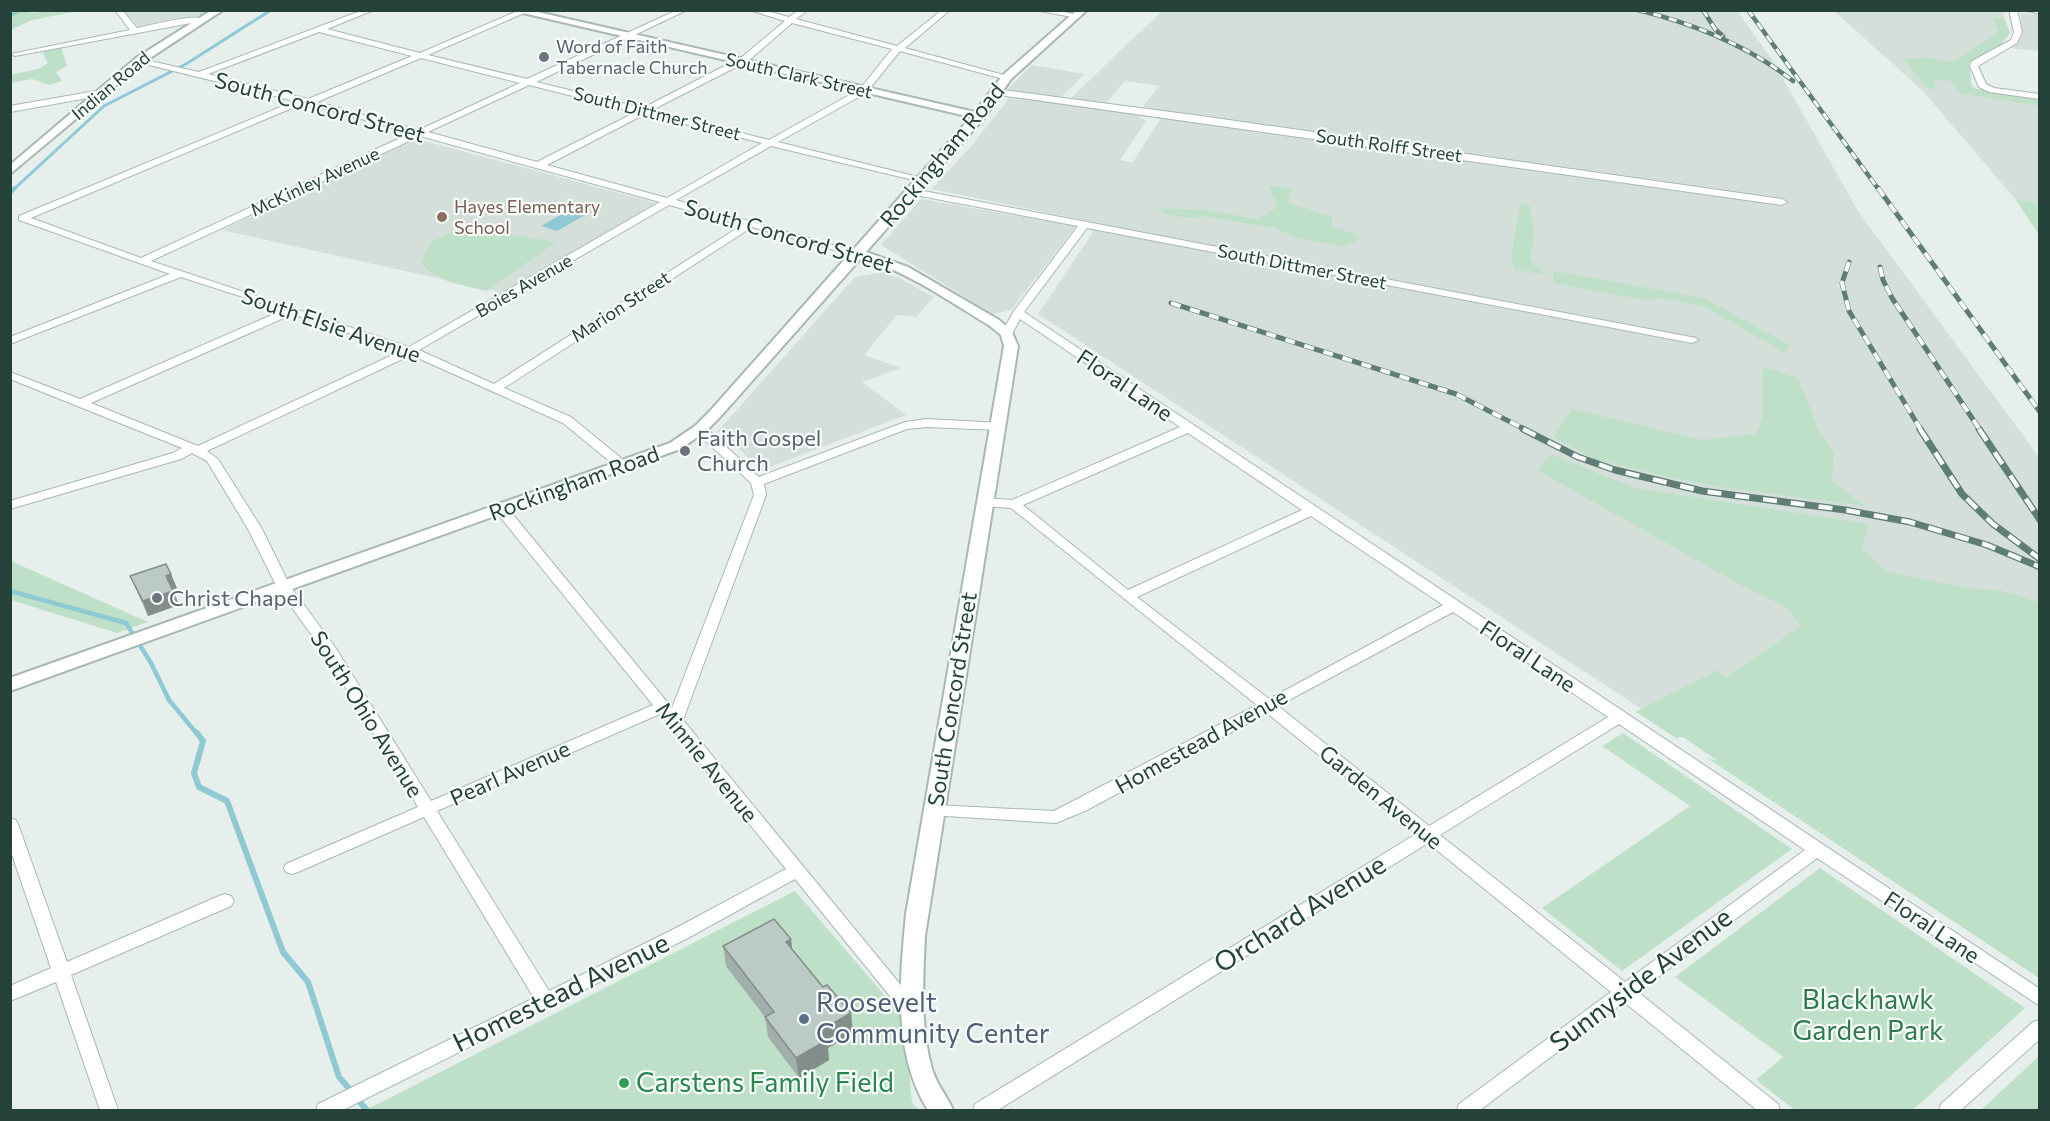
<svg xmlns="http://www.w3.org/2000/svg" width="2050" height="1121" font-family="Commissioner,sans-serif">
  <style>
    .built { fill: #d4dfda }
    .green { fill: #bfe0c8 }
    .water { fill: #8ec9d4 }
    .lines { fill: none; stroke-linecap: round; stroke-linejoin: round }
    .stream-far3 { stroke: #8ec9d4; stroke-width: 3 }
    .stream-far2 { stroke: #8ec9d4; stroke-width: 4 }
    .stream-far1 { stroke: #8ec9d4; stroke-width: 4.5 }
    .stream { stroke: #8ec9d4; stroke-width: 6 }
    .minor-casing { stroke: #a8b8b2; stroke-width: 2 }
    .tertiary-casing { stroke: #a8b8b2; stroke-width: 4 }
    .minor { fill: #fff; fill-rule: evenodd }
    .tertiary { fill: #fff; fill-rule: evenodd }
    .rail-far2-casing { stroke: #5f7d75; stroke-width: 4.5 }
    .rail-far1-casing { stroke: #5f7d75; stroke-width: 5 }
    .rail-casing { stroke: #5f7d75; stroke-width: 7 }
    .rail-far2 { stroke: #f7fbf9; stroke-width: 3; stroke-dasharray: 8; stroke-linecap: butt }
    .rail-far1 { stroke: #f7fbf9; stroke-width: 4; stroke-dasharray: 10; stroke-linecap: butt }
    .rail { stroke: #f7fbf9; stroke-width: 4.5; stroke-dasharray: 14; stroke-linecap: butt }
    .wall { fill: #a1aea9 }
    .shaded-wall { fill: #838d89 }
    .building { fill: #bbcac4; stroke: #838d89; stroke-width: 1.5 }
    .worship-dot { fill: #6b7280; stroke: #f7fbf9; stroke-width: 2 }
    .education-dot { fill: #8d6e63; stroke: #f7fbf9; stroke-width: 2 }
    .service-dot { fill: #5c6f8a; stroke: #f7fbf9; stroke-width: 2 }
    .leisure-dot { fill: #2e9e5b; stroke: #f7fbf9; stroke-width: 2 }
    .labels { text-anchor: middle; stroke-width: 4.5; stroke-linejoin: round; paint-order: stroke }
    .far-worship-label { font-size: 18px; fill: #5b616d; stroke: #f7fbf9; text-anchor: start }
    .far-street-label { font-size: 18px; fill: #24423a; stroke: #f7fbf9 }
    .far-education-label { font-size: 18px; fill: #785e54; stroke: #f7fbf9; text-anchor: start }
    .street-label { font-size: 22px; fill: #24423a; stroke: #f7fbf9 }
    .worship-label { font-size: 22px; fill: #5b616d; stroke: #f7fbf9; text-anchor: start }
    .near-street-label { font-size: 27px; fill: #24423a; stroke: #f7fbf9 }
    .near-park-label { font-size: 27px; fill: #2d7a4b; stroke: #f7fbf9 }
    .near-service-label { font-size: 27px; fill: #4e5e75; stroke: #f7fbf9; text-anchor: start }
    .near-leisure-label { font-size: 27px; fill: #27864d; stroke: #f7fbf9; text-anchor: start }
  </style>
  <rect width="100%" height="100%" fill="#e6efeb"/>
  <!-- built -->
  <path class="built" d="M124,11H210L201,16L140,28Z
    M1162,11H1737L1773,61L1858,211L2039,457V602L2000,590L1660,721L1038,314L1091,235L1097,223L932,189L974,143L1009,98L1136,115L1146,121L1120,160L1133,162L1165,112L1142,108L1159,86L1125,81L1106,103L1070,99Z
    M1834,11H2003L2006,32L1967,61L1965,81L1986,94L2039,101V203L2016,200L1923,91Z
    M2021,13L2039,15V51L2010,48L2022,37Z
    M1031,65L1085,74L1060,98L1006,91Z
    M417,139L656,203L503,293L222,230Z
    M921,199L1076,226L1011,310L992,314L881,245Z
    M883,272L899,278L934,297L916,317L897,315L864,355L901,368L862,382L906,415L762,470L718,431L855,277Z"/>
  <!-- green -->
  <path class="green" d="M49,11H78L32,20L11,30V11H30V13Z
    M1993,17L2005,19L2010,33L2001,45L1969,63L1972,88L2039,99V106L1958,93L1951,81L1934,79L1936,90L1926,87L1903,59L1927,58L1952,62L1999,32Z
    M61,47L67,66L56,72L62,81L49,85L32,79L11,83L10,75L38,69L48,63L42,51Z
    M1269,186L1293,188L1288,203L1331,216L1333,227L1356,234L1359,239L1344,247L1295,237L1275,228L1203,216C1190,219 1168,218 1158,209C1191,207 1226,212 1258,220L1277,207Z
    M2016,200L2039,203V235Z
    M1521,202L1529,205C1531,214 1534,225 1534,234C1534,253 1521,259 1543,271V275L1514,269L1511,255Z
    M464,226L556,242L486,291C465,285 434,282 421,262L431,242Z
    M1554,271L1704,298L1789,345L1785,353L1705,307L1663,298L1644,300L1553,283Z
    M1763,367L1798,378L1821,435L1834,452L1832,482L1866,506L1720,487L1650,473L1595,459L1553,437L1572,409L1702,440L1756,434L1762,418Z
    M1551,454L1635,488L1869,524L1862,548L1887,572L1974,589L2000,590L2039,602V978L1707,758L1718,761L1683,737L1676,738L1636,712L1718,670L1725,678L1801,626L1786,607L1739,584L1537,470Z
    M11,560L15,563L148,622L117,633L11,600Z
    M1623,733L1792,849L1622,971L1542,908L1690,806L1602,746Z
    M1820,868L2025,1008L1913,1110H1795L1756,1080L1783,1057L1675,977Z
    M795,891L904,1018L912,1103L919,1110H366Z
    M2039,1056V1110H1981Z"/>
  <!-- water -->
  <path class="water" d="M569,210L585,215L557,231L541,226Z"/>
  <g class="lines">
    <!-- stream-far3 -->
    <path class="stream-far3" d="M10,16L21,10
      M13,190L104,106L186,64L271,10"/>
    <!-- stream-far2 -->
    <path class="stream-far2" d="M10,193L15,188"/>
    <!-- stream-far1 -->
    <path class="stream-far1" d="M10,591L126,623L151,663L169,700L198,735"/>
    <!-- stream -->
    <path class="stream" d="M197,733L203,741L194,773L199,787L227,801L283,952L308,982L339,1077L352,1092
      M357,1099L367,1110"/>
    <defs>
      <path id="minor" d="M115,10H122L137,28C153,25 194,13 207,20L15,56L11,54L130,30Z
        M363,10H374L327,29L420,53L520,10H531L428,55L527,79L677,10H687L536,82L643,108L742,57L785,21L749,10H763L789,17L799,10H808L796,19L897,46L942,10H950L905,48L1011,77L1007,80L900,51L866,93L778,142L926,179V183L771,146L676,200L864,254L859,257L752,227L504,388L571,417L627,463L629,466L627,469H619L563,423L411,355L207,451L218,459L262,529L290,586L335,647L431,801L653,705L496,512L495,509L496,506H506L672,708L754,495L751,483L696,432L694,429L696,426H704L759,477L905,422L927,419L1002,423L1004,426L1002,429L998,430L927,427L907,429L764,484L766,495L683,720L918,1006L921,1011L918,1016L912,1018L906,1016L795,879L688,938L343,1110H316L318,1104L534,998L424,817L298,872L292,874L286,872L284,868L286,864L418,807L324,652L277,587L248,529L207,461L192,453L181,459L10,509V501L173,453L182,448L10,379V372L80,399L283,310L181,277L10,344V337L170,274L19,220V216L295,101L137,62V58L199,72ZM792,23L892,49L860,89L769,140L652,110L748,61ZM319,32L412,56L308,99L208,74ZM421,58L520,83L419,130L317,102ZM529,85L636,112L537,162L428,132ZM304,103L411,133L141,258L31,218ZM645,114L762,143L667,198L547,165ZM420,136L660,202L409,347L151,261ZM669,205L742,225L494,384L419,350ZM293,314L401,351L198,446L91,403ZM660,714L786,869L676,928L549,991L437,811Z
        M1035,10H1056L1081,16L1077,18Z
        M2009,10H2017L2022,32L2017,43L1978,66L1986,84L1994,88L2040,94V99L1989,92L1979,87L1970,66L1972,61L2011,40L2014,32Z
        M2023,10H2040V14Z
        M995,89L1201,116L1782,199L1787,202L1782,205L992,94V90Z
        M101,90L105,93L104,95L10,112V106Z
        M913,189L1696,338L1698,340L1692,343L1087,228L1024,312L2040,989V1006L1817,858L1638,992L1778,1104L1780,1110H1757L1624,1002L1480,1110H1457L1459,1104L1611,992L1428,843L998,1110H973L975,1104L1416,834L1267,713L1087,810L1056,823L929,815L927,811L929,807L935,805L1054,811L1257,705L1011,508L984,506L978,502L984,498L1012,500L1180,427L1020,319L1011,336H1003L1001,334L1014,311L1078,226L910,194V190ZM1188,433L1302,510L1128,590L1023,505ZM1311,516L1443,605L1269,699L1137,597ZM1453,612L1608,717L1429,826L1278,706ZM1619,724L1805,850L1625,982L1440,835Z
        M10,818L16,820L18,824L67,962L219,896L225,894L231,896L234,901L231,906L71,975L118,1110H100L56,982L10,1001V986L51,968L10,849Z
        M2040,1020V1039L1961,1110H1939L1941,1104L2033,1022Z"/>
      <path id="tertiary" d="M212,10H223L144,62L10,174V165L136,58Z
        M510,10H529L975,112L1003,75L1077,10H1087L1011,79L984,118L866,252L908,267L999,320L1011,330L1018,346L925,936C923,980 920,1027 932,1069C937,1085 947,1096 953,1110H928C892,1053 900,978 906,914L1004,346L1001,335L990,326C949,301 907,271 861,258L720,417L705,432L680,449L10,691V678L670,443L695,426L710,411L971,117Z"/>
    </defs>
    <!-- minor casing -->
    <use href="#minor" class="minor-casing"/>
    <!-- tertiary casing -->
    <use href="#tertiary" class="tertiary-casing"/>
    <!-- minor -->
    <use href="#minor" class="minor"/>
    <!-- tertiary -->
    <use href="#tertiary" class="tertiary"/>
    <defs>
      <path id="rail-far2" d="M1638,10C1695,24 1747,45 1793,81
        M1703,10L1715,29L1723,36
        M1748,10L1879,190"/>
      <path id="rail-far1" d="M1878,188L2040,412
        M1849,262L1842,283L1849,311L1921,430
        M1880,267L1883,280L1892,298L1980,430
        M1171,303L1456,394L1526,430"/>
      <path id="rail" d="M1523,429L1578,457L1615,470L1702,491L1845,510L1910,522L1987,545L2040,567
        M1920,429L1962,494L1993,524L2040,559
        M1979,429L2040,520"/>
    </defs>
    <!-- rail-far2 casing -->
    <use href="#rail-far2" class="rail-far2-casing"/>
    <!-- rail-far1 casing -->
    <use href="#rail-far1" class="rail-far1-casing"/>
    <!-- rail casing -->
    <use href="#rail" class="rail-casing"/>
    <!-- rail-far2 -->
    <use href="#rail-far2" class="rail-far2"/>
    <!-- rail-far1 -->
    <use href="#rail-far1" class="rail-far1"/>
    <!-- rail -->
    <use href="#rail" class="rail"/>
  </g>
  <!-- wall -->
  <path class="wall" d="M130,576L177,588L173,590L179,605L148,616Z
    M791,939L792,950L853,1033L828,1048L829,1060L799,1078L768,1037L765,1017L726,966L723,946Z"/>
  <!-- shaded-wall -->
  <path class="shaded-wall" d="M171,574L177,588L171,590L166,576Z
    M173,591L179,605L148,616L143,601Z
    M791,939L793,959L786,942Z
    M851,1013L853,1033L828,1048L829,1060L799,1078L796,1058L820,1031Z"/>
  <!-- building -->
  <path class="building" d="M166,564L171,574L166,576L173,591L143,601L130,576Z
    M774,919L791,939L786,942L823,987L827,985L851,1013L820,1031L827,1040L796,1058L765,1017L774,1012L723,946Z"/>
  <!-- markers -->
  <g class="worship-dot">
    <circle cx="544" cy="57" r="6"/>
    <circle cx="685" cy="451" r="6"/>
    <circle cx="157" cy="598" r="6"/>
  </g>
  <circle class="education-dot" cx="442" cy="217" r="6"/>
  <circle class="service-dot" cx="804" cy="1019" r="6"/>
  <circle class="leisure-dot" cx="624" cy="1083" r="6"/>
  <g class="labels">
    <!-- far-worship labels -->
    <g class="far-worship-label">
      <text x="556" y="53">Word of Faith<tspan x="556" dy="21">Tabernacle Church</tspan></text>
    </g>
    <!-- far-street labels -->
    <g class="far-street-label">
      <text transform="translate(799 76) rotate(13)" y="6">South Clark Street</text>
      <text transform="translate(111 86) rotate(-40)" y="6">Indian Road</text>
      <text transform="translate(657 114) rotate(14)" y="6">South Dittmer Street</text>
      <text transform="translate(1389 146) rotate(8)" y="6">South Rolff Street</text>
      <text transform="translate(315 182) rotate(-25)" y="6">McKinley Avenue</text>
      <text transform="translate(1302 267) rotate(11)" y="6">South Dittmer Street</text>
      <text transform="translate(524 286) rotate(-30)" y="6">Boies Avenue</text>
      <text transform="translate(621 307) rotate(-33)" y="6">Marion Street</text>
    </g>
    <!-- far-education labels -->
    <g class="far-education-label">
      <text x="454" y="213">Hayes Elementary<tspan x="454" dy="21">School</tspan></text>
    </g>
    <!-- street labels -->
    <g class="street-label">
      <text transform="translate(320 107) rotate(15)" y="8">South Concord Street</text>
      <text transform="translate(942 155) rotate(-50)" y="8">Rockingham Road</text>
      <text transform="translate(789 236) rotate(16)" y="8">South Concord Street</text>
      <text transform="translate(331 325) rotate(19)" y="8">South Elsie Avenue</text>
      <text transform="translate(1125 385) rotate(34)" y="8">Floral Lane</text>
      <text transform="translate(574 483) rotate(-20)" y="8">Rockingham Road</text>
      <text transform="translate(1528 656) rotate(34)" y="8">Floral Lane</text>
      <text transform="translate(952 699) rotate(-81)" y="8">South Concord Street</text>
      <text transform="translate(367 714) rotate(58)" y="8">South Ohio Avenue</text>
      <text transform="translate(1201 741) rotate(-29)" y="8">Homestead Avenue</text>
      <text transform="translate(707 762) rotate(51)" y="8">Minnie Avenue</text>
      <text transform="translate(510 773) rotate(-24)" y="8">Pearl Avenue</text>
      <text transform="translate(1381 797) rotate(39)" y="8">Garden Avenue</text>
      <text transform="translate(1932 927) rotate(34)" y="8">Floral Lane</text>
    </g>
    <!-- worship labels -->
    <g class="worship-label">
      <text x="697" y="446">Faith Gospel<tspan x="697" dy="25">Church</tspan></text>
      <text x="169" y="606">Christ Chapel</text>
    </g>
    <!-- near-street labels -->
    <g class="near-street-label">
      <text transform="translate(1300 914) rotate(-32)" y="9">Orchard Avenue</text>
      <text transform="translate(1641 980) rotate(-37)" y="9">Sunnyside Avenue</text>
      <text transform="translate(561 993) rotate(-26)" y="9">Homestead Avenue</text>
    </g>
    <!-- near-park labels -->
    <g class="near-park-label">
      <text x="1868" y="1009">Blackhawk<tspan x="1868" dy="31">Garden Park</tspan></text>
    </g>
    <!-- near-service labels -->
    <g class="near-service-label">
      <text x="816" y="1012">Roosevelt<tspan x="816" dy="31">Community Center</tspan></text>
    </g>
    <!-- near-leisure labels -->
    <g class="near-leisure-label">
      <text x="636" y="1092">Carstens Family Field</text>
    </g>
  </g>
  <!-- border -->
  <rect width="2050" height="1121" fill="none" stroke="#24423a" stroke-width="24"/>
</svg>
